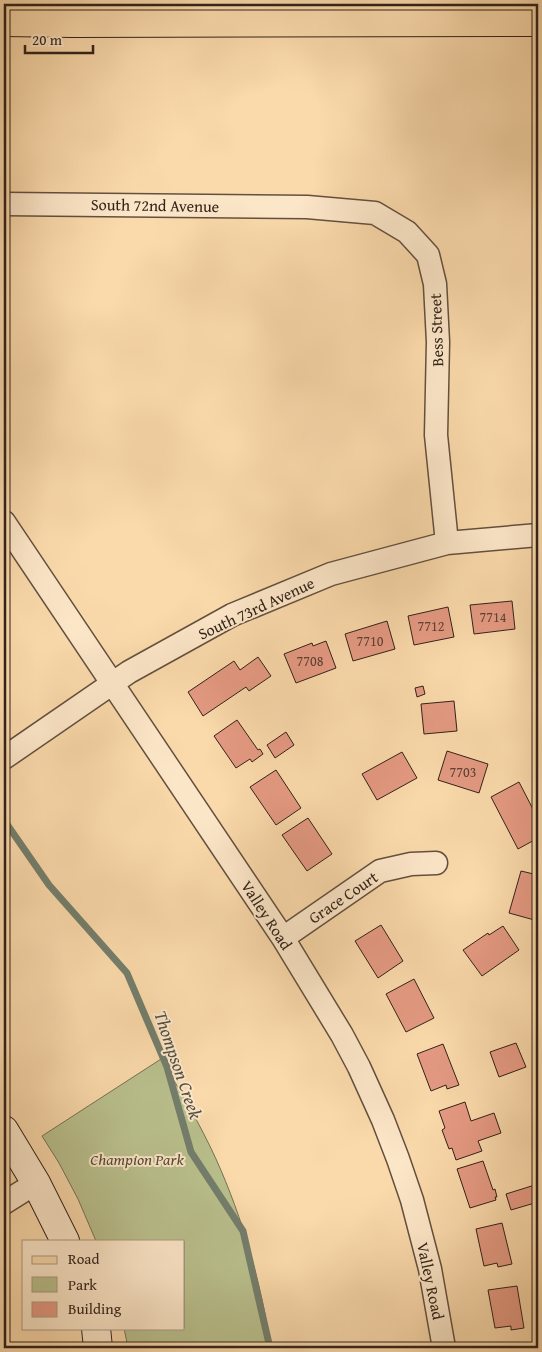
<svg xmlns="http://www.w3.org/2000/svg" width="542" height="1352" font-family="'Gentium Book Plus',serif">
  <style>
    .green { fill: #b9c08d; stroke: #757153 }
    .lines { fill: none; stroke-linecap: round; stroke-linejoin: round }
    .stream { stroke: #737e6c; stroke-width: 7 }
    .building { fill: #e59a83; stroke: #312219 }
    .street-casing { stroke: #63503e; stroke-width: 25 }
    .secondary-casing { stroke: #312219; stroke-width: 30 }
    .primary-casing { stroke: #312219; stroke-width: 30 }
    .street { stroke: #fce6c8; stroke-width: 22 }
    .secondary { stroke: #fce6c8; stroke-width: 28 }
    .primary { stroke: #fad9ab; stroke-width: 28 }
    .labels { text-anchor: middle; stroke-width: 4; stroke-linejoin: round; paint-order: stroke }
    .number-label { font-size: 14px; fill: #5e4034 }
    .street-label { font-size: 16px; fill: #312219; stroke: #fce6c8 }
    .park-label { font-size: 16px; font-style: italic; fill: #534a36; stroke: #fce6c8 }
    .water-label { font-size: 18px; font-style: italic; fill: #525043; stroke: #fce6c8 }
  </style>
  <rect width="100%" height="100%" fill="#fad9ab"/>
  <filter id="stains"><feTurbulence type="fractalNoise" baseFrequency=".004" numOctaves="4"/><feColorMatrix values="0 0 0 0 .2 0 0 0 0 .09 0 0 0 0 .02 0 0 0 .5 -.17"/></filter>
  <radialGradient id="worn" r=".72"><stop offset=".6" stop-color="#630" stop-opacity="0"/><stop offset="1" stop-color="#630" stop-opacity=".3"/></radialGradient>
  <!-- green -->
  <path class="green" d="M161,1059C181,1092 200,1124 216,1159C243,1219 261,1283 271,1348H128L124,1328H184V1241H96L78,1199L59,1163L42,1136Z"/>
  <g class="lines">
    <!-- stream -->
    <path class="stream" d="M4,820L49,885L127,973L167,1067L191,1152L243,1231L270,1348"/>
  </g>
  <!-- building -->
  <path class="building" d="M534,597H538V629H536Z
    M512,601L515,629L474,634L470,605Z
    M448,607L454,637L414,645L408,616Z
    M387,621L395,649L353,661L345,634Z
    M326,641L336,668L296,683L284,654L312,643L313,646Z
    M258,657L271,676L249,691L246,687L203,716L188,692L234,661L240,670Z
    M423,686L425,694L417,697L415,688Z
    M454,701L457,731L424,734L421,704Z
    M237,720L258,750L260,749L263,754L252,762L250,759L236,768L214,736Z
    M286,732L294,745L275,758L267,745Z
    M447,751L488,764L479,793L438,780Z
    M402,752L417,778L377,800L362,774Z
    M276,770L301,808L276,825L250,787Z
    M519,782L536,815L538,814V838L518,849L491,797Z
    M308,818L332,854L307,871L282,835Z
    M521,871L538,875V921L509,913Z
    M381,925L403,961L378,978L355,941Z
    M503,926L519,950L482,976L463,950L488,933L489,935Z
    M414,979L434,1018L406,1032L386,994Z
    M516,1043L526,1067L499,1077L490,1052Z
    M443,1044L459,1085L447,1089L446,1085L431,1091L417,1054Z
    M465,1102L471,1121L494,1113L501,1133L478,1141L482,1151L456,1160L452,1148L449,1149L442,1130L445,1128L439,1111Z
    M483,1161L493,1190L495,1189L497,1197H495L496,1200L470,1208L457,1169Z
    M538,1184V1202L511,1210L506,1194Z
    M502,1223L512,1264L498,1267L497,1263L484,1266L476,1229Z
    M517,1286L524,1328L511,1330V1326L495,1328L488,1290Z
    M538,1319V1336H536L533,1320Z"/>
  <g class="lines">
    <defs>
      <path id="street" d="M4,204L307,207L375,213L407,232L428,255L435,284L438,342L436,435L447,543
        M4,522L283,938L342,1035L359,1067L383,1120L398,1159L412,1200L430,1269L444,1348
        M4,758L129,672L232,615L331,574L447,543L538,535
        M283,938L380,871L411,864L436,863
        M4,1203L36,1183"/>
      <path id="secondary" d="M4,1130L36,1183L65,1241
        M96,1328L98,1348"/>
      <path id="primary" d="M4,22L72,23L538,22"/>
    </defs>
    <!-- street casing -->
    <use href="#street" class="street-casing"/>
    <!-- secondary casing -->
    <use href="#secondary" class="secondary-casing"/>
    <!-- primary casing -->
    <use href="#primary" class="primary-casing"/>
    <!-- street -->
    <use href="#street" class="street"/>
    <!-- secondary -->
    <use href="#secondary" class="secondary"/>
    <!-- primary -->
    <use href="#primary" class="primary"/>
  </g>
  <g class="labels">
    <!-- number labels -->
    <g class="number-label">
      <text x="493" y="622">7714</text>
      <text x="431" y="631">7712</text>
      <text x="370" y="646">7710</text>
      <text x="310" y="666">7708</text>
      <text x="463" y="777">7703</text>
    </g>
    <!-- street labels -->
    <g class="street-label">
      <text transform="translate(155 205) rotate(1)" y="6">South 72nd Avenue</text>
      <text transform="translate(436 330) rotate(-92)" y="6">Bess Street</text>
      <text transform="translate(256 608) rotate(-25)" y="6">South 73rd Avenue</text>
      <text transform="translate(343 897) rotate(-34)" y="6">Grace Court</text>
      <text transform="translate(267 915) rotate(57)" y="6">Valley Road</text>
      <text transform="translate(431 1281) rotate(78)" y="6">Valley Road</text>
    </g>
    <!-- park labels -->
    <g class="park-label">
      <text x="137" y="1165">Champion Park</text>
    </g>
    <!-- water labels -->
    <g class="water-label">
      <text transform="translate(178 1065) rotate(71)" y="6">Thompson Creek</text>
    </g>
  </g>
  <!-- margin -->
  <rect width="542" height="1352" fill="none" stroke="#fad9ab" stroke-width="20"/>
  <rect x="5" y="5" width="532" height="1342" fill="none" stroke="#312219" stroke-width="2.5"/>
  <rect x="10" y="10" width="522" height="1332" fill="none" stroke="#312219"/>
  <!-- legend -->
  <rect x="22" y="1240" width="162" height="90" fill="#fce6c8" stroke="#ab9882"/>
  <rect x="32" y="1256" width="25" height="8" fill="#fad9ab" stroke="#ab9882"/>
  <text x="68" y="1264" font-size="15" fill="#312219">Road</text>
  <rect x="32" y="1277" width="25" height="15" fill="#b9c08d" stroke="#ab9882"/>
  <text x="68" y="1290" font-size="15" fill="#312219">Park</text>
  <rect x="32" y="1302" width="25" height="15" fill="#e59a83" stroke="#ab9882"/>
  <text x="68" y="1314" font-size="15" fill="#312219">Building</text>
  <!-- scale -->
  <path d="M25 45v8h68v-8" fill="none" stroke="#312219" stroke-width="2.5"/>
  <text x="32" y="45" font-size="15" fill="#312219" stroke="#fce6c8" stroke-width="4" paint-order="stroke">20 m</text>
  <rect width="100%" height="100%" filter="url(#stains)"/>
  <rect width="100%" height="100%" fill="url(#worn)"/>
</svg>
